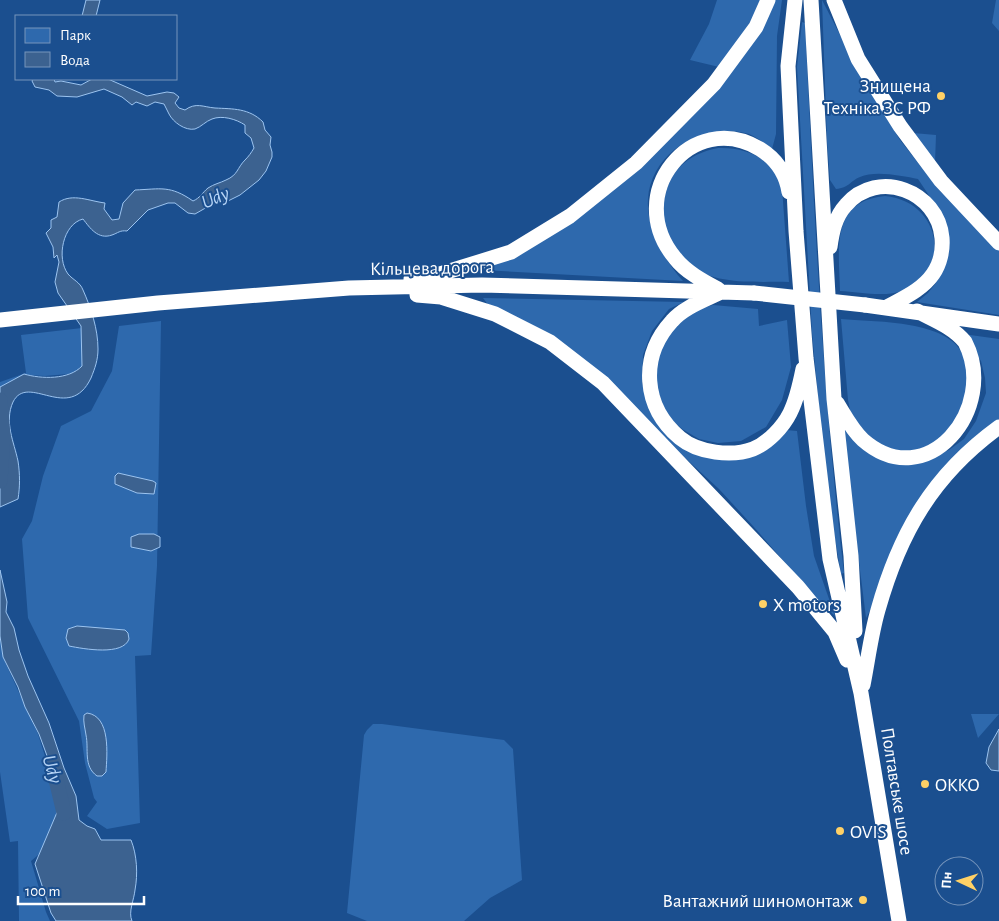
<svg xmlns="http://www.w3.org/2000/svg" width="999" height="921" font-family="'Alegreya Sans',sans-serif">
  <style>
    .green { fill: #2e69ad }
    .water { fill: #3c6290; stroke: #9cc4f0 }
    .lines { fill: none; stroke-linecap: round; stroke-linejoin: round }
    .river { stroke: #3c6290; stroke-width: 15 }
    .highway { stroke: #fff; stroke-width: 15 }
    .highway-bridge { stroke: #fff; stroke-width: 15 }
    .poi-dot { fill: #ffd166; stroke: #1b4f8f; stroke-width: 2 }
    .labels { text-anchor: middle; stroke-width: 4; stroke-linejoin: round; paint-order: stroke }
    .poi-label { font-size: 19px; fill: #fff; stroke: #1b4f8f; text-anchor: start }
    .street-label { font-size: 19px; fill: #fff; stroke: #1b4f8f }
    .water-label { font-size: 20px; font-style: italic; fill: #b5d3f5; stroke: #1b4f8f }
  </style>
  <rect width="100%" height="100%" fill="#1b4f8f"/>
  <!-- green -->
  <path class="green" d="M717,0H764L753,24L719,67L690,60L709,24Z
    M774,0H782L777,36L776,134L772,149C765,144 757,137 749,134C705,121 651,151 648,199C646,228 664,260 683,281L483,270L484,267L638,167Z
    M822,0L866,85L900,140L941,192L999,241V315L917,302L928,293L936,283L944,218L918,179C903,176 875,170 860,177C850,181 849,188 836,189L830,180L827,141Z
    M996,0H999V31L992,23Z
    M802,22L805,23C814,206 822,390 844,573L841,574L834,533L820,419L812,332L797,67Z
    M913,133L936,135L935,163Z
    M718,148C748,147 773,159 782,188L789,282C756,281 717,286 689,265C680,259 674,247 670,237C668,231 663,225 663,219C662,214 664,208 664,204C667,172 687,154 718,148Z
    M885,196C939,201 954,267 904,290C886,298 860,292 840,291C839,249 830,201 885,196Z
    M483,298L684,302L669,309L652,331L643,355L642,383L647,400L656,419L725,455L786,430L797,431L806,506L814,556L835,616L821,604L753,526L719,489L669,443L602,375L489,306Z
    M713,305L758,309L759,326L787,320L791,367L782,400L766,427L741,441L718,443L699,439L682,429L667,416L654,379L659,348L669,331L695,310Z
    M841,319C874,322 942,320 961,351C967,361 970,380 974,392L942,445L900,453L871,440L851,415L848,400Z
    M161,321L157,566L151,655L135,656L140,823L107,829L87,816L97,802L94,798L85,763L79,721L28,618L22,539L32,521L43,476L61,426L91,411L112,371L119,326Z
    M82,328L85,366L79,373L45,376L29,375L0,388V382L26,373L21,335Z
    M963,334L999,339V420L951,463L866,618L841,418L868,450L932,457L949,450L964,439L976,421L986,393L985,378L981,361Z
    M0,631L5,662L38,734L54,785L62,835L31,861L46,912L50,921H19L18,841L10,842L0,772Z
    M971,714H999L978,738Z
    M373,724H382L504,740L513,749L522,880L490,898L464,921H367L347,913L364,735L367,730Z"/>
  <!-- water -->
  <path class="water" d="M86,0H100L96,16H82Z
    M33,79H54L55,82L61,81L81,85L92,79H108L147,96L167,92L174,93L179,97L175,103L179,108L185,110C196,102 203,107 215,108C233,109 249,108 263,122L265,130L271,137L270,145L272,152V157L266,171L259,180L240,195L228,201L209,206L195,214L188,213L175,203H168L148,210L127,231C120,230 118,233 112,235C98,240 90,228 83,219C63,224 56,258 68,274C73,280 80,282 83,290C91,308 98,329 98,349C98,360 95,368 91,378C69,424 28,372 13,402C4,422 14,442 18,461C20,474 20,487 18,499L0,507V457L3,420L0,415V387L24,374C41,379 69,380 82,366L81,326L58,293L55,282L59,262L57,255L54,258L53,247L46,233L51,228V220L57,217L59,202C73,193 89,201 105,203L104,209L112,220L119,219L123,203L135,190C161,189 170,185 193,201C200,198 202,193 208,188C214,184 220,183 226,180C238,175 237,168 245,160C249,156 251,153 254,148L251,138L245,133V125C236,119 222,115 212,119C206,121 201,127 195,129C185,131 173,122 169,114C167,111 166,107 164,104L155,102L147,106L136,102L132,105L122,97L104,89L77,97L57,96L49,90L35,87L32,81Z
    M118,473L153,481L156,483L154,494L137,493L115,484V476Z
    M139,534H154L160,537V547L151,551L131,547V537Z
    M0,570L7,602L6,612L14,628L19,650L28,676L49,723L64,768L76,796L79,820L87,826L95,829L101,840H131C137,855 138,874 135,890C134,900 128,912 132,921H56L51,913L35,864L58,810L60,791L39,734L25,707L18,687L3,657L0,636Z
    M77,626L125,630L128,633L129,639C123,656 84,649 69,646L66,638L68,629Z
    M87,713C111,716 107,755 106,772L102,776H97C83,766 89,749 86,735C85,728 83,722 84,715Z
    M999,729V771L991,770L986,763L989,747Z"/>
  <g class="lines">
    <!-- river -->
    <path class="river" d="M0,400L3,436L0,481
      M52,763L64,813"/>
    <!-- highway -->
    <path class="highway" d="M795,0L788,66L796,231L806,358L830,559L861,693L899,921
      M811,0L834,399L851,556L855,631
      M834,0L858,59L900,126L941,181L999,243
      M830,247C832,232 835,217 846,205C878,168 938,191 942,238C943,250 940,264 933,274C922,290 903,298 887,307
      M411,279L440,274L511,252L570,216L636,163L714,84L756,27L768,0
      M718,289C703,281 686,272 675,258C622,194 692,108 760,149C776,159 786,173 789,192
      M721,292C705,300 684,307 672,321C639,357 643,407 680,438C698,453 732,457 753,449C768,443 783,427 790,413C797,399 800,384 803,369
      M417,295L441,297L495,314L550,342L603,383L798,587L835,632L847,660
      M865,305L999,324
      M0,320L158,303L349,288L482,285L754,293
      M837,403C845,416 852,430 863,440C927,496 999,408 965,342C953,327 934,320 917,311
      M863,685C868,660 871,634 878,610C900,532 933,475 999,427"/>
    <!-- highway-bridge -->
    <path class="highway-bridge" d="M754,293L865,305"/>
  </g>
  <!-- markers -->
  <g class="poi-dot">
    <circle cx="941" cy="96" r="5"/>
    <circle cx="763" cy="604" r="5"/>
    <circle cx="925" cy="784" r="5"/>
    <circle cx="840" cy="831" r="5"/>
    <circle cx="863" cy="900" r="5"/>
  </g>
  <g class="labels">
    <!-- poi labels -->
    <g class="poi-label">
      <text x="931" y="92" text-anchor="end">Знищена<tspan x="931" dy="22">Техніка ЗС РФ</tspan></text>
      <text x="773" y="611">Х motors</text>
      <text x="935" y="791">OKKO</text>
      <text x="850" y="838">OVIS</text>
      <text x="853" y="907" text-anchor="end">Вантажний шиномонтаж</text>
    </g>
    <!-- street labels -->
    <g class="street-label">
      <text transform="translate(432 267) rotate(-1)" y="7">Кільцева дорога</text>
      <text transform="translate(898 791) rotate(81)" y="7">Полтавське шосе</text>
    </g>
    <!-- water labels -->
    <g class="water-label">
      <text transform="translate(215 197) rotate(-23)" y="7">Udy</text>
      <text transform="translate(53 769) rotate(74)" y="7">Udy</text>
    </g>
  </g>
  <!-- legend -->
  <rect x="15" y="15" width="162" height="65" fill="#1b4f8f" stroke="#7695bc"/>
  <rect x="25" y="28" width="25" height="15" fill="#2e69ad" stroke="#7695bc"/>
  <text x="60" y="40" font-size="15" fill="#ffffff">Парк</text>
  <rect x="25" y="52" width="25" height="15" fill="#3c6290" stroke="#7695bc"/>
  <text x="60" y="65" font-size="15" fill="#ffffff">Вода</text>
  <!-- north arrow -->
  <g transform="translate(959 881) rotate(274)"><circle r="24" fill="#1b4f8f" stroke="#7695bc"/>
  <path d="M0-4L9 19L0 12L-9 19Z" fill="#ffd166"/>
  <text y="-8" font-size="14" font-weight="bold" text-anchor="middle" fill="#ffffff">Пн</text>
  </g>
  <!-- scale -->
  <path d="M18 896v8h126v-8" fill="none" stroke="#ffffff" stroke-width="2.5"/>
  <text x="25" y="896" font-size="15" fill="#ffffff" stroke="#1b4f8f" stroke-width="4" paint-order="stroke">100 m</text>
</svg>
